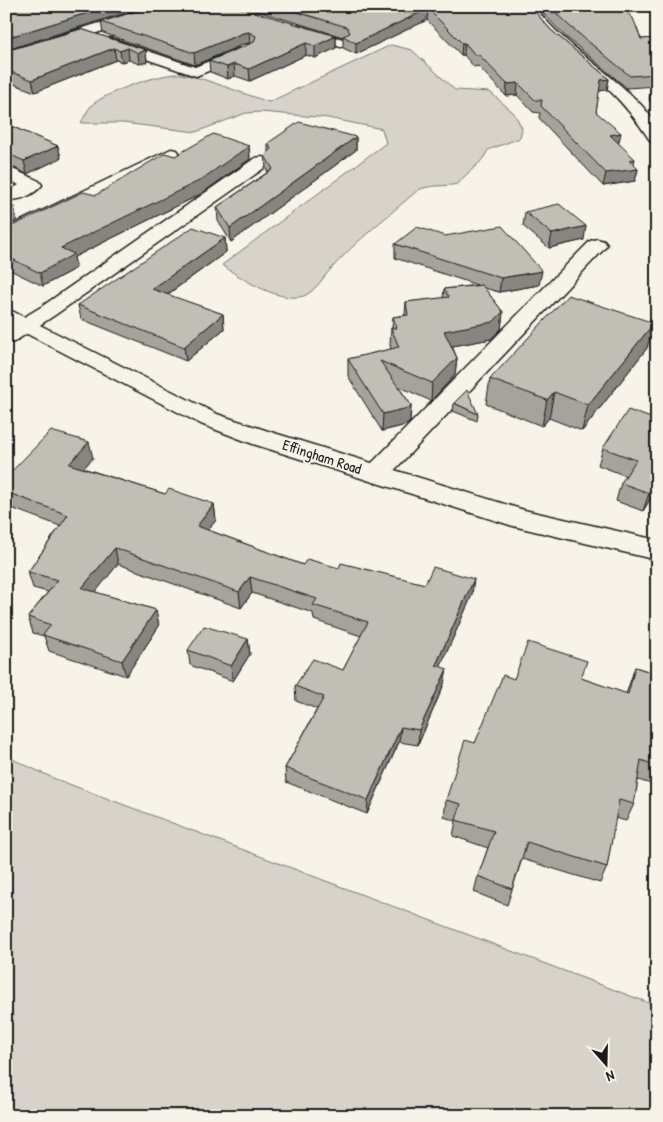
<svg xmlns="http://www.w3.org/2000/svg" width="663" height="1122" font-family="'Patrick Hand',sans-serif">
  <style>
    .green { fill: #d7d3cb; stroke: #7a7874 }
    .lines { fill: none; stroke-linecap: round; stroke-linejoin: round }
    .street-casing { stroke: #1c1c1c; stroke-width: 3 }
    .secondary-casing { stroke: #1c1c1c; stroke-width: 3 }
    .street { fill: #f7f3e8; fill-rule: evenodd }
    .secondary { fill: #f7f3e8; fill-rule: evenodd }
    .wall { fill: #a5a39c; stroke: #1c1c1c }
    .shaded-wall { fill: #86857f; stroke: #1c1c1c }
    .building { fill: #c0beb5; stroke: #1c1c1c }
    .labels { text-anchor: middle; stroke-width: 4; stroke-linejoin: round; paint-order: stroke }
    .street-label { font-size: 15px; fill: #1c1c1c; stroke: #f7f3e8 }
  </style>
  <rect width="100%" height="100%" fill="#f7f3e8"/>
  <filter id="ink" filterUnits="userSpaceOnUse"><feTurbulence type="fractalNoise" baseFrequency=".02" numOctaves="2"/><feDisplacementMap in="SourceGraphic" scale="10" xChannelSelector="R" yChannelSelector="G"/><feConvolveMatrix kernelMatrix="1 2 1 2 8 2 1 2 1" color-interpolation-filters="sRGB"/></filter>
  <g filter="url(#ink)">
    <!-- green -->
    <path class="green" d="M391,45L412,50L455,90L490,92L514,113L522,128L520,138L488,150C480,167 469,169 458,184C444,187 431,184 418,190C388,216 356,241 330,270C321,280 312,296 299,297C275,300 240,278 222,265L386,143L382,129L328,118L261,112L246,113L196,132L123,123H81C84,117 87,111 91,106C103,93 163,72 181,74C206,78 243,94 269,102Z
      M6,756L53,778L657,1006V1116H6Z"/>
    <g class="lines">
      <defs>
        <path id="street" d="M154,6H175L174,9L6,61V52Z
          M521,6H534C568,52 623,77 657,124V143L651,142C638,122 625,105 607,88C578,62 543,39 521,6Z
          M299,26L346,40L348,43L341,47L294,33L292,30L294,27Z
          M110,38L195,67L238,49L243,48L250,52L248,55L196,76L105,45L103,42L105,39Z
          M171,149L177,150L180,154L177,158L6,242V228Z
          M261,157L267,158L270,162L267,166L55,315L14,342L6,343V328L41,307L255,158Z
          M6,166L39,181L42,185C35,194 19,202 8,199V191L19,185L6,178Z
          M597,239L604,241L607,245L604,249L385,480L376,482L367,480L363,474L367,468L590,241Z"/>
        <path id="secondary" d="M6,308L217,414L271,432L524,510L657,540V560L513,526L253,444L201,424L6,323Z"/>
      </defs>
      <!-- street casing -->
      <use href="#street" class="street-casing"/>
      <!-- secondary casing -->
      <use href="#secondary" class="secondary-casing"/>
      <!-- street -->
      <use href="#street" class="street"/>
      <!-- secondary -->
      <use href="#secondary" class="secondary"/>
    </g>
    <!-- wall -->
    <path class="wall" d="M241,6H397L403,13H412L405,6H530L551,30L609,79L607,90L599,91L596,112L634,165L638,169L635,181L603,186L539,118L540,113L533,112L517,95L506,96L478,66L474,67L464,55H461L427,20L356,54L343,48V37Z
      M536,6H619L641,39L657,38V86L627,88L565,36Z
      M101,22L336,36V48L315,58L306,55L250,81L235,76L228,79L210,72L209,61L251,44H244L195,65L103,33Z
      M81,29L146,50L147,62L139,64L129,60L122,62L116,60L35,92L6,81V51Z
      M657,87V105H654L649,100L651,88Z
      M6,124L58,146L61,158L27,174L6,164Z
      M356,137V150L231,242L218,221L217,207L268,172L266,169L265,156L268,153V143Z
      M249,146L250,159L201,194L74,257L76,268L43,286L6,268V229L96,195L175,156Z
      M525,212L584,240L549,248L523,226Z
      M225,238L226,252L167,295L223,314L224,329L186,361L81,319L78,305Z
      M395,244L539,285L499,292L484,288L503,312L501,329L491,339L452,346L457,358L455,375L431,401L398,386L411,405L410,422L406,425L382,431L348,376V359L391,349L390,345L391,328H392L393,317L405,315L406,302L443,298L444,289L477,285L395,258Z
      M654,323L647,348L582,431L549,418L542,426L486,404L490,379Z
      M454,403L478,414L477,421L453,411Z
      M657,420V488L643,511L616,501L621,483L626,476L598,465L603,448Z
      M93,458L83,468L165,494L214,504L216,520L208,530L303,565L339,568L425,584L472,595L440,667L444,684L418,745L399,742L367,814L286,782L285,768L317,709L296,701L295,686L343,670L361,636L314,620L313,613L252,593L241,608L118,564L95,592L156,610L159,626L126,676L49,651L44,636L33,633L28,617L48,592L33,588L28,572L60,526L6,506V477Z
      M248,639L250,654L233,681L190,665L188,650Z
      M635,667L657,674V781L655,785L638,780L634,804L626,821L615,818L607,867L600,883L522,859L507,905L474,892L478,876L488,848L453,836L456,821L444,817L446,800L475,743L514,679L581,678L626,694Z"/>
    <!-- shaded-wall -->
    <path class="shaded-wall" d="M110,6H147L6,50V38Z
      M428,9L427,20L356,54V43Z
      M249,32L250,43L244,44L195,65L194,53L243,33Z
      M336,36V48L315,58V46Z
      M306,43V55L250,81L249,69Z
      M462,43H465L464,55H461Z
      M114,48L116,60L35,92L32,80Z
      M128,48L129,60L122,62L120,51Z
      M146,50L147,62L139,64L138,53Z
      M234,64L235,76L228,79L227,67Z
      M609,79L607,90L598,91L601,80Z
      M518,83L517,95L506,96L507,84Z
      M657,93V105H654Z
      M621,133L618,146L610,135Z
      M356,137V150L231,242L230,228Z
      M58,146L61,158L27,174L24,161Z
      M249,146L250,159L201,194L74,257L76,268L43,286L40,273L61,248Z
      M635,159L633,169H638L635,181L603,186L606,173L629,160Z
      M9,170L12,183L6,186V172Z
      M14,207L17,220L6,227V212Z
      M586,226L584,240L549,248L552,234Z
      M225,238L226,252L154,304L152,289Z
      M542,271L539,285L499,292L501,278Z
      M503,312L501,329L491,339L442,348L444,331Z
      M223,314L224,329L186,361L184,347Z
      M654,323L647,348L582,431L588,405Z
      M457,358L455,375L431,401L432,383Z
      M554,392L549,418L542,426L547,400Z
      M411,405L410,422L406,425L382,431L383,414Z
      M89,442L93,458L73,480L69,464Z
      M657,479V488L643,511L649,493Z
      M214,504L216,520L199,542L197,526Z
      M115,548L118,564L86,604L82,588Z
      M250,577L252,593L241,608L239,592Z
      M474,579L472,595L434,681L436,665Z
      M156,610L159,626L126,676L122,661Z
      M248,639L250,654L233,681L231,666Z
      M447,669L444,684L418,745L419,730Z
      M401,727L399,742L367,814L368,800Z"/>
    <!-- building -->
    <path class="building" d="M23,6H110L6,38V12Z
      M153,6H234L336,36L315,46L306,43L249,69L234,64L227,67L209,61L254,42L256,36L249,32L243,33L194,53L101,22Z
      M277,6H397L403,13H416L418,8L416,6H530L551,30L609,79L601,80L596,112L621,133L610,135L635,159L629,160L638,169L606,173L541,106L542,100H535L518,83L507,84L479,55H475L465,43H462L428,9L356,43L343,36L350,33L347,27Z
      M549,6H619L633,18L641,39L657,38V74L630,76L567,24Z
      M81,29L146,50L138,53L128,48L120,51L114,48L32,80L6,70V51Z
      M657,87V93L651,88Z
      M299,122L356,137L230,228L217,207L273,169L265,156L271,149L268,143Z
      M6,124L58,146L24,161L6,153Z
      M213,134L249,146L199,181L61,248L74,254L40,273L6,256V229L83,192L96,195L165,153L175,156Z
      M6,204L14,207L6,212Z
      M559,204L586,226L552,234L525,212Z
      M502,226L542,271L501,278L395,244L417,227L445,236Z
      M193,227L225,238L152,289L223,314L184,347L78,305Z
      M482,285L503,312L493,322L444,331L457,358L432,383L380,361L411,405L408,408L383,414L348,359L399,347L391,328H397L393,317L408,315L406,302L449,297L444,289Z
      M568,295L654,323L588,405L554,392L547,400L490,379Z
      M467,390L478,414L454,403Z
      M628,410L657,420V479L649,493L621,483L636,460L603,448Z
      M51,431L89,442L69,464L165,494L169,489L214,504L197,526L303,565L307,559L339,568L341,563L425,584L433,567L474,579L436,665L447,669L419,730L401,727L368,800L285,768L324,697L295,686L313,659L343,670L368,622L313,605L317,599L250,577L239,592L115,548L82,588L156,610L122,661L43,635L51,625L28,617L58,580L28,572L68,515L6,492V477Z
      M204,626L248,639L231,666L188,650Z
      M528,642L587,661L581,678L628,694L635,667L657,674V766L641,760L634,804L619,800L607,867L527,842L512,889L478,876L494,831L456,820L461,804L446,800L465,740L475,743L503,675L514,679Z"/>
  </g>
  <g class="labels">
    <!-- street labels -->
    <g class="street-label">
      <text transform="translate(322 457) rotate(18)" y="5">Effingham Road</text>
    </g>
  </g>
  <!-- margin -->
  <rect width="663" height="1122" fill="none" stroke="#f7f3e8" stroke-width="25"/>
  <rect x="12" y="12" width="638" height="1097" fill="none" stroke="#1c1c1c" stroke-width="2" filter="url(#ink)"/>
  <!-- north arrow -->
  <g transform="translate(606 1064) rotate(160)" stroke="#f7f3e8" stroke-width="4" paint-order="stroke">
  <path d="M0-4L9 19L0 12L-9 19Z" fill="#1c1c1c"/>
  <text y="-8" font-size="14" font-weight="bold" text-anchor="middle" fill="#1c1c1c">N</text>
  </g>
</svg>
